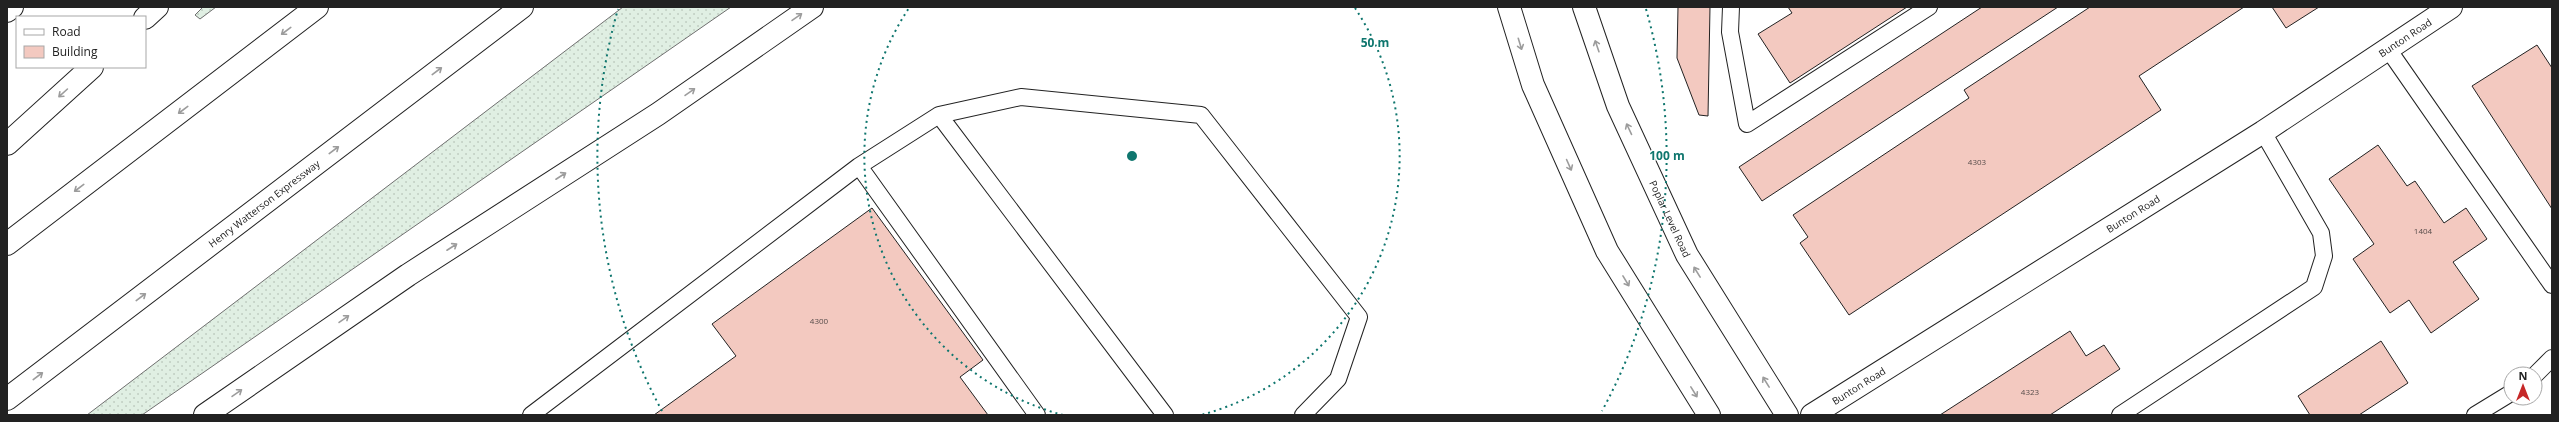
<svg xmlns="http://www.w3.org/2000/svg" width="2559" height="422" font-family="'Open Sans',sans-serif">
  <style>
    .grass { fill: url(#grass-dots); stroke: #6f6f6f }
    .building { fill: #f3c9c0; stroke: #222 }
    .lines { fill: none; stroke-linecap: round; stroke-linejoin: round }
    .service-casing { stroke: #222; stroke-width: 18 }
    .minor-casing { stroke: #222; stroke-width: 24 }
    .secondary-casing { stroke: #222; stroke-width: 24 }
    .motorway-casing { stroke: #222; stroke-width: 24 }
    .service { stroke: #fff; stroke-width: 16 }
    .minor { stroke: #fff; stroke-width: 22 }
    .secondary { stroke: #fff; stroke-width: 22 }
    .motorway { stroke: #fff; stroke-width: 22 }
    .oneway { stroke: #9c9c9c }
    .ring { fill: none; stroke: #0f766e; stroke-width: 2; stroke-dasharray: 2 4 }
    .labels { text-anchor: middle; stroke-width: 3; stroke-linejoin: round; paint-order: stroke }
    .number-label { font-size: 8px; fill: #564c4a }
    .street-label { font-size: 10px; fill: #222; stroke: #fff }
    .centre { fill: #0f766e; stroke: #fff; stroke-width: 2 }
    .ring-label { font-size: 12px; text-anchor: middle; font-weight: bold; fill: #0f766e; stroke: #fff; stroke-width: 3; stroke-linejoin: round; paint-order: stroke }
  </style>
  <defs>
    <pattern id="grass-dots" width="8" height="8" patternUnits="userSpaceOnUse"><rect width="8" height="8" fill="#e0efe3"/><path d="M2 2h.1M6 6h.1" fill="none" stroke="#c0cdc2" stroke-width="1.8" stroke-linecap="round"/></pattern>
  </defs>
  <rect width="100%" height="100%" fill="#fff"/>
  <!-- grass -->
  <path class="grass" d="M203,7H216L200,19L195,15Z
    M623,7H731L142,415H87Z"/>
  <!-- building -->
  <path class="building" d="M1678,7H1710L1708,116L1699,115L1677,58Z
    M1788,7H1907L1790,83L1758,34L1792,13Z
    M1982,7H2058L1762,201L1739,167Z
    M2090,7H2244L2139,76L2161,110L1849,315L1800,243L1808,237L1793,215L1969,98L1964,90Z
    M2272,7H2319L2286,28Z
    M2537,45L2552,68V209L2472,86Z
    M2378,145L2407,186L2415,181L2444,223L2466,208L2487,239L2453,262L2479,299L2431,333L2409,300L2390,313L2353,259L2374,244L2329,179Z
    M872,208L983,360L960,377L988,415H654L736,356L712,324Z
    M2070,331L2086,356L2104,345L2120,369L2050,415H1940Z
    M2381,341L2408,383L2359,415H2310L2298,396Z"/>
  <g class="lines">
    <defs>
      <path id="service" d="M1731,7L1730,32L1747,124L1929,7
        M2388,49L2552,285
        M939,115L1165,415
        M859,166L1037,415
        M2535,375L2552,358
        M531,415L859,166L939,115L1021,97L1201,115L1359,317L1338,379L1303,415
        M2120,415L2314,287L2324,256L2321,233L2263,132
        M2475,415L2511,393"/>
      <g id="minor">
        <path d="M7,11L12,7"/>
        <path id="s1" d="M1812,415L2263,132L2451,7"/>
      </g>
      <g id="secondary">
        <path d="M1509,7L1533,85L1607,251L1709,415"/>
        <path id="s2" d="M1584,7L1618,106L1687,255L1787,415"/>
      </g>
      <g id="motorway">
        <path d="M145,18L157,7"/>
        <path d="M7,144L92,67"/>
        <path d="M7,244L317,7"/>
        <path id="s3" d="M7,399L522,7"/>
        <path d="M205,415L408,275L658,114L812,7"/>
      </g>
    </defs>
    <!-- service casing -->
    <use href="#service" class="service-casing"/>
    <!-- minor casing -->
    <use href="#minor" class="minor-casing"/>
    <!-- secondary casing -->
    <use href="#secondary" class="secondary-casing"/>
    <!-- motorway casing -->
    <use href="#motorway" class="motorway-casing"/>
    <!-- service -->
    <use href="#service" class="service"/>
    <!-- minor -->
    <use href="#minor" class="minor"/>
    <!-- secondary -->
    <use href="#secondary" class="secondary"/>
    <!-- motorway -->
    <use href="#motorway" class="motorway"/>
  </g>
  <!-- one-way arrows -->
  <defs><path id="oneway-shaft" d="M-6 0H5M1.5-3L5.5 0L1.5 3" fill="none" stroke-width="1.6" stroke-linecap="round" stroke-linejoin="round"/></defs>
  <g class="oneway">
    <use href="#oneway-shaft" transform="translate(797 17) rotate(-35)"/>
    <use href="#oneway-shaft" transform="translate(286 31) rotate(143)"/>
    <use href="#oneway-shaft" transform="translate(1520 44) rotate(73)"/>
    <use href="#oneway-shaft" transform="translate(1597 46) rotate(-109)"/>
    <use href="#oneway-shaft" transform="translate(437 71) rotate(-37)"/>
    <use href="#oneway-shaft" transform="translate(690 92) rotate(-35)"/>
    <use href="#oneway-shaft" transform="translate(63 93) rotate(138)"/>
    <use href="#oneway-shaft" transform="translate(183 110) rotate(143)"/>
    <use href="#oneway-shaft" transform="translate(1629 129) rotate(-115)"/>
    <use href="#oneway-shaft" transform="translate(334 150) rotate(-37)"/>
    <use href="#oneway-shaft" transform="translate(1569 165) rotate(66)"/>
    <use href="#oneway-shaft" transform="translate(561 176) rotate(-33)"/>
    <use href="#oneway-shaft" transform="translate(79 188) rotate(143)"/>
    <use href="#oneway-shaft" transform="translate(452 247) rotate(-33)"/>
    <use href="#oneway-shaft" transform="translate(1697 272) rotate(-122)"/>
    <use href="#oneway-shaft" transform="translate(1626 281) rotate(59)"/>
    <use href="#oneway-shaft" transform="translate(141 297) rotate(-37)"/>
    <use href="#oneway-shaft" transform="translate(344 319) rotate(-35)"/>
    <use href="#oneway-shaft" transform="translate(38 376) rotate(-37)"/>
    <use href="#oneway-shaft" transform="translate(1766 382) rotate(-122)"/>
    <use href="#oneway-shaft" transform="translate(1694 392) rotate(58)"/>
    <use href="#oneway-shaft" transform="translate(237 393) rotate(-35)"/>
  </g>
  <!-- distance rings -->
  <g class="ring">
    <path d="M1063 415A268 268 0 0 1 909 8M1355 8A268 268 0 0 1 1201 415"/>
    <path d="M662 411A535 535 0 0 1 618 9M1646 9A535 535 0 0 1 1602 411"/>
  </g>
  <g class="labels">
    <!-- number labels -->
    <g class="number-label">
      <text x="1977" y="165">4303</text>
      <text x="2423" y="234">1404</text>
      <text x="819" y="324">4300</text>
      <text x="2030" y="395">4323</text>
    </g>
    <!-- street labels -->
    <g class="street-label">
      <text dy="4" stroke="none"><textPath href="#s1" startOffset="703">Bunton Road</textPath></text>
      <text dy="4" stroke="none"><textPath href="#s3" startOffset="323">Henry Watterson Expressway</textPath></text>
      <text dy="4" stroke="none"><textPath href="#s1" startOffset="379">Bunton Road</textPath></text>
      <text dy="4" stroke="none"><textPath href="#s2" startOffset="229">Poplar Level Road</textPath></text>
      <text dy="4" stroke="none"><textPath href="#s1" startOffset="55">Bunton Road</textPath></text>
    </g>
  </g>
  <circle cx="1132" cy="156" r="6" class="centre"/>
  <g class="ring-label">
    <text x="1375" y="47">50 m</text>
    <text x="1667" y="160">100 m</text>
  </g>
  <!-- border -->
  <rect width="2559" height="422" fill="none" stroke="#222222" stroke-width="16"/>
  <!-- legend -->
  <rect x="16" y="16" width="130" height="52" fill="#ffffff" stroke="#a7a7a7"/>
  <rect x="24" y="29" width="20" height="6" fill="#ffffff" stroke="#a7a7a7"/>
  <text x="52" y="36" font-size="12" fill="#222222">Road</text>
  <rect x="24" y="46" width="20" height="12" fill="#f3c9c0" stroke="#a7a7a7"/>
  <text x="52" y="56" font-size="12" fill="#222222">Building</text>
  <!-- north arrow -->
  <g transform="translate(2523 386)"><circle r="19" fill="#ffffff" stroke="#a7a7a7"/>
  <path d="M0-3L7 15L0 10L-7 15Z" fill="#c62828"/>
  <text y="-6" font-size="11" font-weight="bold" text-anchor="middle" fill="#222222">N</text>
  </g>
</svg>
